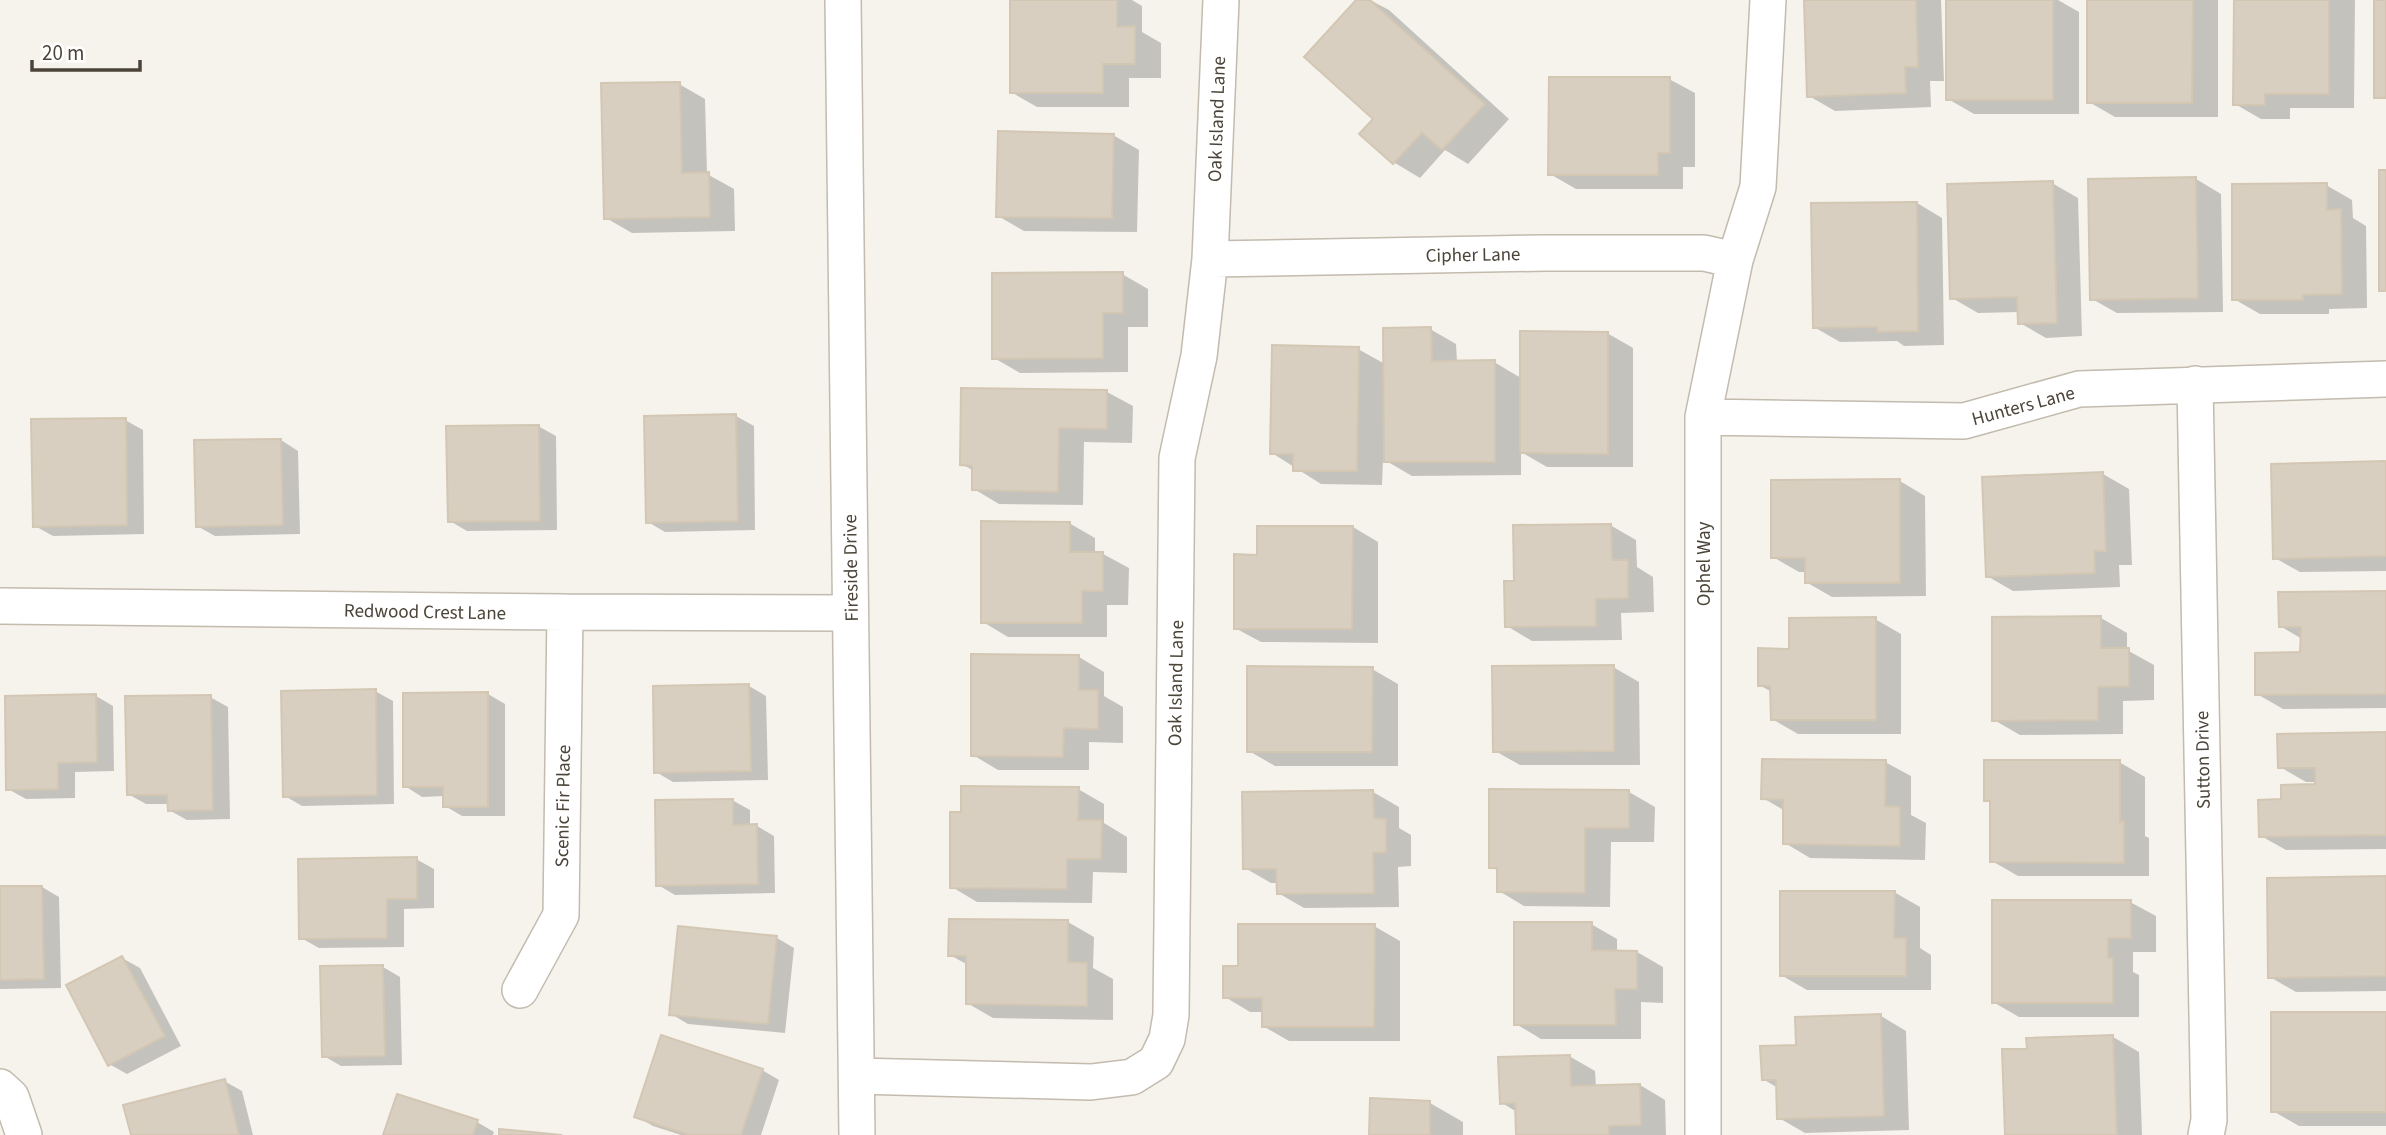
<svg xmlns="http://www.w3.org/2000/svg" width="2386" height="1135" font-family="'Source Sans 3',sans-serif">
  <style>
    .shadow { fill: #0003 }
    .building { fill: #d8cfc1; stroke: #d3c7b4; stroke-width: 2 }
    .lines { fill: none; stroke-linecap: round; stroke-linejoin: round }
    .street-casing { stroke: #c2bbae; stroke-width: 38 }
    .street { stroke: #fff; stroke-width: 35 }
    .labels { text-anchor: middle; stroke-width: 7; stroke-linejoin: round; paint-order: stroke }
    .street-label { font-size: 19px; fill: #4b4439; stroke: #fff }
  </style>
  <rect width="100%" height="100%" fill="#f6f3ec"/>
  <!-- shadow -->
  <path class="shadow" d="M1012,0H1132L1142,6V32L1161,43V78H1129V107H1037L1011,92Z
    M1359,0H1370L1389,10L1509,119L1468,164L1445,150L1420,178L1395,163L1362,134L1375,119Z
    M1805,0H1941L1944,81H1930L1931,107L1835,111L1809,96Z
    M1948,0H2058L2079,12V114H1974L1948,99Z
    M2089,0H2218V117H2115L2089,102Z
    M2235,0H2355L2354,108H2290V119H2261L2235,104Z
    M1669,79L1695,93V167H1683V189H1576L1550,174Z
    M679,84L705,99L707,174L734,189L735,231L632,233L606,218Z
    M1113,135L1139,150L1137,232L1024,231L998,216Z
    M2196,179L2221,194L2223,312L2117,313L2092,299Z
    M2052,183L2078,198L2082,336L2046,338L2020,323L2019,312L1978,313L1952,298Z
    M2326,185L2352,200L2353,218L2366,226L2367,308L2329,309V314H2260L2234,299Z
    M1917,203L1942,218L1944,345L1904,346L1897,341L1840,342L1814,327Z
    M1122,274L1148,289V327H1128V372L1020,373L994,358Z
    M1430,329L1456,344L1457,362H1494L1521,378L1607,333L1633,348V467H1547L1521,452V475L1412,476L1383,459L1382,485L1321,484L1272,453L1358,349L1385,364Z
    M1107,392L1133,406L1132,443L1084,442L1083,505L999,504L974,489V471L962,464Z
    M736,416L754,426L755,530L665,532L648,522L646,418Z
    M125,420L143,430L144,534L53,536L35,526Z
    M538,426L556,436L557,530L467,531L450,521Z
    M281,440L298,451L300,534L215,536L197,526Z
    M2386,463V571L2300,572L2275,558Z
    M2103,474L2129,489L2132,565H2119L2120,587L2013,591L1987,576Z
    M1900,481L1925,496L1926,596L1832,597L1806,582L1807,572H1799L1773,557Z
    M1069,523L1095,538V554H1103L1129,568L1128,605H1107V637H1008L983,622Z
    M1610,525L1636,540L1637,567L1653,577L1654,612L1621,613L1622,640L1532,641L1507,626L1516,583Z
    M1353,527L1378,542V643L1261,642L1235,628L1259,556Z
    M2386,593V708L2283,709L2257,694L2302,654V639L2280,626Z
    M2101,618L2127,633V650L2154,665V700L2123,701V734L2020,735L1994,720Z
    M1875,619L1901,634V734H1798L1772,719V692L1759,685L1790,650Z
    M1079,657L1104,672V696L1123,707V743L1089,742V770H998L973,755Z
    M1613,667L1639,682L1640,765H1520L1495,751Z
    M1372,669L1398,684V766H1275L1249,751Z
    M749,686L766,696L768,780L673,782L656,772Z
    M375,691L393,701L394,804L302,806L285,796Z
    M488,694L505,704V816H462L445,806V796L422,797L405,786Z
    M96,696L113,706L114,771L75,772V798L26,799L8,789Z
    M210,697L228,707L230,819L187,820L169,810V804H146L128,794Z
    M2386,734V849L2286,850L2261,836L2283,801L2317,786V782H2306L2280,767Z
    M1885,762L1911,776V815L1926,823L1925,860L1810,858L1785,843V811L1763,798Z
    M2119,762L2145,777V836L2149,838V876H2018L1992,861V803L1986,800Z
    M1078,789L1104,804V823L1127,837V873L1093,872L1092,903L977,902L952,887L963,814Z
    M1373,792L1399,807V828L1411,835V866L1398,867L1399,907L1304,908L1278,893V883H1271L1245,868Z
    M1629,792L1655,807L1654,842H1611L1610,907L1524,906L1499,891V871L1490,867Z
    M732,800L750,810V826H757L774,836L775,893L675,895L658,885Z
    M416,859L434,869V908L404,909V947L319,948L301,938Z
    M2386,878V991L2296,992L2270,977Z
    M42,887L59,897L61,988L0,989V888Z
    M1894,892L1920,907V948L1931,955V990H1807L1781,975Z
    M2130,902L2156,916V952H2133V972L2139,975V1017H2019L1993,1002Z
    M1068,922L1094,937L1093,968L1113,979V1020L993,1018L967,1003L968,965L950,955Z
    M1591,924L1617,939V952H1637L1663,967V1003L1641,1002V1039H1541L1516,1024Z
    M1374,926L1400,941V1041H1289L1263,1026V1012H1250L1225,997L1240,968Z
    M777,938L794,948L785,1033L688,1024L671,1014Z
    M122,958L140,968L181,1046L127,1074L109,1064Z
    M383,967L400,977L402,1065L341,1066L324,1056Z
    M2386,1013V1126H2299L2273,1111Z
    M1881,1016L1906,1031L1909,1130L1805,1133L1779,1118L1778,1088L1763,1079L1798,1047Z
    M2113,1037L2139,1052L2142,1135H2007L2028,1051Z
    M1569,1056L1595,1071L1596,1087L1640,1085L1665,1100L1666,1135H1518L1517,1112L1502,1103Z
    M762,1070L779,1080L761,1135H681L653,1126L636,1116Z
    M224,1081L242,1091L253,1135H133Z
    M1430,1103L1463,1122V1135H1371Z
    M477,1122L494,1132L493,1135H385Z"/>
  <!-- building -->
  <path class="building" d="M1010,0H1117V27L1135,26V64H1103V93H1010Z
    M1356,0H1370L1485,104L1442,150L1422,133L1393,164L1359,134L1373,119L1304,57Z
    M1804,0H1916L1918,67H1905L1906,93L1807,97Z
    M1946,0H2053V100H1946Z
    M2087,0H2193L2192,103H2087Z
    M2234,0H2329V94H2265V105H2233Z
    M2374,0H2386V98H2374Z
    M1549,77H1670V153H1658V175H1548Z
    M680,82L682,173L709,172L710,217L604,219L601,83Z
    M998,131L1114,134L1112,218L996,217Z
    M2379,170H2386V291H2379Z
    M2196,177L2198,298L2090,300L2088,179Z
    M2053,181L2057,323L2018,324L2017,297L1950,299L1947,184Z
    M2327,183V210L2341,209L2342,294L2303,295V300H2232V184Z
    M1917,202L1918,331L1877,332V327L1813,328L1811,203Z
    M1123,272V313H1103V358L992,359V273Z
    M1431,327L1432,361L1495,360V462H1384L1383,328Z
    M1520,331L1608,332V454L1520,453Z
    M1272,345L1359,347L1357,471H1293V454H1270Z
    M961,388L1107,390V429L1059,428L1058,492L972,490V466L960,465Z
    M736,414L738,521L646,523L644,416Z
    M126,418L127,525L33,527L31,419Z
    M539,425L540,521L448,522L446,426Z
    M281,439L283,525L196,527L194,440Z
    M2386,461V556L2273,559L2271,464Z
    M2103,472L2106,551H2094L2095,573L1986,577L1982,477Z
    M1900,479V583H1805V558H1771V480Z
    M981,521L1070,522V552H1103V591H1082V623H981Z
    M1611,524L1612,560H1628V598L1596,599V626L1505,627L1504,581H1514L1513,525Z
    M1257,526H1353L1352,629H1234V554L1257,555Z
    M2386,591V694L2255,695V653L2300,652L2301,627H2279L2278,592Z
    M2101,616V648H2129V686L2098,687V720L1992,721V617Z
    M1876,617V720H1771L1770,686H1758V648L1789,649V618Z
    M971,654L1079,655V690H1098V729L1064,728L1063,757L971,756Z
    M1614,665V751L1493,752L1492,666Z
    M1247,666L1373,667L1372,752H1247Z
    M749,684L751,771L654,773L653,686Z
    M376,689L377,795L283,797L281,691Z
    M488,692V807H443V787H403V693Z
    M96,694L97,762L58,763V789L6,790L5,696Z
    M211,695L213,810L168,811L167,795H127L125,696Z
    M2386,732V835L2259,837L2258,800L2281,799V785L2315,784V768H2278L2277,734Z
    M1762,759L1886,760L1885,806L1900,807V846L1783,844V800L1761,799Z
    M1984,760H2120V822L2124,821V863L1990,862V801H1984Z
    M961,786L1079,787L1078,820H1102L1101,859H1067V889L950,888V812H961Z
    M1489,789L1629,790V828H1585V893L1497,892V868H1489Z
    M1373,790L1374,818L1386,819V852L1373,853L1374,893L1277,894L1276,869H1243L1242,792Z
    M733,799V825L757,824L758,884L656,886L655,800Z
    M417,857V899H387V938L299,939L298,859Z
    M2386,876V976L2268,978L2267,878Z
    M0,886H42L44,979L0,980Z
    M1780,891H1895L1894,938H1906V976H1780Z
    M1992,900H2131V938H2108V958H2113V1003H1992Z
    M949,919L1068,920V962L1087,963V1006L966,1004V956H948Z
    M1514,922H1592V950L1637,951V989H1615L1616,1025H1514Z
    M1238,924H1375L1374,1027H1262V998H1223V966H1238Z
    M678,926L777,936L768,1024L669,1015Z
    M122,956L165,1036L108,1066L66,985Z
    M383,965L385,1056L322,1057L320,966Z
    M2271,1012H2386V1112H2271Z
    M1881,1014L1884,1116L1777,1119L1776,1080H1762L1760,1046L1796,1045L1795,1017Z
    M661,1035L763,1069L741,1135H689L634,1117Z
    M2113,1035L2117,1135H2005L2002,1049H2027L2026,1038Z
    M1570,1055L1571,1086L1640,1084L1641,1125L1609,1126V1135H1516L1515,1103L1500,1104L1498,1057Z
    M225,1079L239,1135H131L123,1105Z
    M397,1094L478,1120L473,1135H383Z
    M1370,1098L1430,1101V1135H1369Z
    M499,1129L562,1135H499Z"/>
  <g class="lines">
    <defs>
      <path id="street" d="M843,0L857,1135
        M1210,259L1545,253H1704L1735,260
        M2195,384L2209,1120L2206,1135
        M1703,417L1964,421L2079,389L2386,379
        M0,606L565,612L850,613
        M520,990L561,915L565,612
        M857,1076L1091,1082L1132,1077L1156,1062L1167,1039L1171,1015L1177,458L1199,356L1210,259L1221,0
        M0,1087L11,1097L24,1135
        M1703,1135V417L1735,260L1758,187L1768,0"/>
    </defs>
    <!-- street casing -->
    <use href="#street" class="street-casing"/>
    <!-- street -->
    <use href="#street" class="street"/>
  </g>
  <g class="labels">
    <!-- street labels -->
    <g class="street-label">
      <text transform="translate(1216 119) rotate(-88)" y="7">Oak Island Lane</text>
      <text transform="translate(1473 254) rotate(-1)" y="7">Cipher Lane</text>
      <text transform="translate(2023 405) rotate(-15)" y="7">Hunters Lane</text>
      <text transform="translate(1703 564) rotate(-90)" y="7">Ophel Way</text>
      <text transform="translate(850 568) rotate(-91)" y="7">Fireside Drive</text>
      <text transform="translate(425 611) rotate(1)" y="7">Redwood Crest Lane</text>
      <text transform="translate(1175 683) rotate(-89)" y="7">Oak Island Lane</text>
      <text transform="translate(2202 760) rotate(-91)" y="7">Sutton Drive</text>
      <text transform="translate(562 806) rotate(-89)" y="7">Scenic Fir Place</text>
    </g>
  </g>
  <!-- scale -->
  <path d="M32 60v10h108v-10" fill="none" stroke="#4b4439" stroke-width="3.5"/>
  <text x="42" y="60" font-size="21" fill="#4b4439" stroke="#ffffff" stroke-width="5" paint-order="stroke">20 m</text>
</svg>
